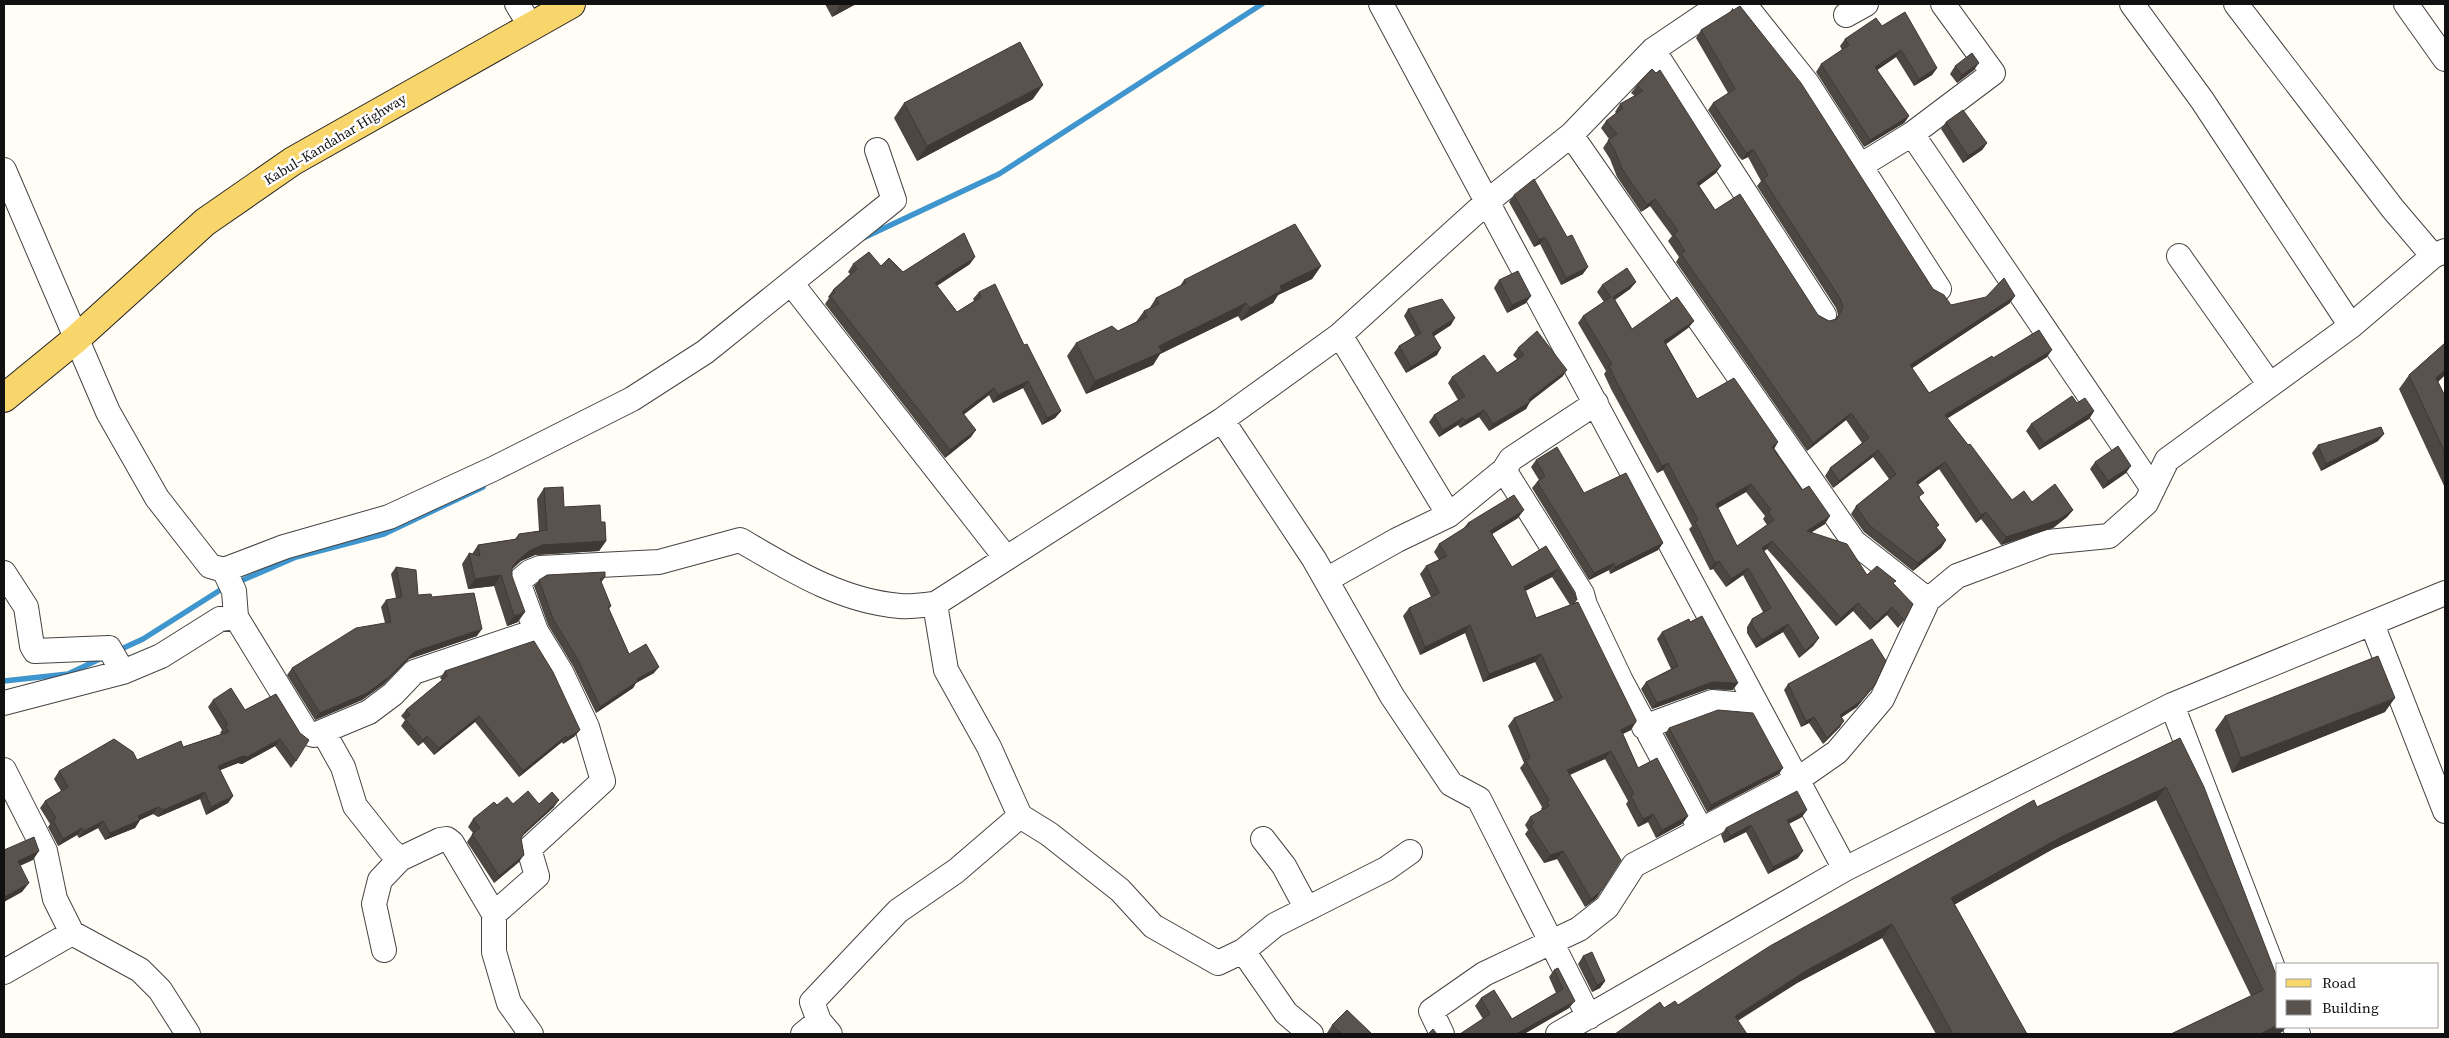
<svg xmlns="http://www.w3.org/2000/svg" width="2449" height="1038" font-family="'Source Serif 4',serif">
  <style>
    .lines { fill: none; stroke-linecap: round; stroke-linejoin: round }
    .stream { stroke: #3f96cf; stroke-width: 5.5 }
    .minor-casing { stroke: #444; stroke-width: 26 }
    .major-casing { stroke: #222; stroke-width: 30 }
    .minor { stroke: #fff; stroke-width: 24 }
    .major { stroke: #f9d66b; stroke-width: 28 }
    .wall { fill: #4d4742; fill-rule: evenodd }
    .shaded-wall { fill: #3f3936 }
    .building { fill: #5a524d; stroke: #3f3936; fill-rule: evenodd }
    .labels { text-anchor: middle; stroke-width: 5; stroke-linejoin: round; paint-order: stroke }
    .street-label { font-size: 14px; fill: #111; stroke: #fff }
  </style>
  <rect width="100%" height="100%" fill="#fffdf5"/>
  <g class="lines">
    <!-- stream -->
    <path class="stream" d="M861,239L999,174L1262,4
      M236,583L296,557L384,534L483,487
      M117,651L143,639L225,587
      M4,681L68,674L104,657"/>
    <defs>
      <path id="minor" d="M517,4L530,25
        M1381,4L1845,869
        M1744,4L1807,83L1939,289
        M2132,4L2202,100L2351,326
        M2236,4L2393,209L2433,256
        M2406,4L2445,59
        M1846,15L1866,4
        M1653,50L1824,315
        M1912,134L2153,489
        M1571,135L1854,542L1928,600
        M1860,166L1912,134L1993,73L1943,4
        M4,170L108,412L157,498L210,566L224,570L284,547L389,517L493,469L632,399L705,352L894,200L877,150
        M2179,256L2270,385
        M791,283L1006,558
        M1340,335L1449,515
        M1222,420L1314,559L1392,696L1451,784L1479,799L1589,1017
        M1504,470L1582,594L1585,605L1621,681L1701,830
        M224,570L234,591L236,617L307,733L314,735L369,712L393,694L414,672L536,631
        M4,573L26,607L32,646L35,651L109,648L123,672
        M1326,580L1397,540L1449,515L1504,470L1511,459L1596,403
        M935,604L946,670L989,747L1020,816L1049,834L1120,890L1153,926L1218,963L1243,951L1286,1013L1311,1034
        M2372,624L2445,811
        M4,703L123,672L161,656L220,619L236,617
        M2172,705L2278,981
        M1644,727L1712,702L1757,706
        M324,733L343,767L355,806L389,849L400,859L440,840L447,839L452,843L494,914V952L509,1003L531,1034
        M4,770L45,851L55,899L72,933L140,970L160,990L188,1034
        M1263,839L1284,866L1307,909
        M494,914L537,876L529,849L603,781L587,727L561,672L536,631L518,582L530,572L540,568L659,562L740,540C790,569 840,601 900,606C911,607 923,605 935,604L1222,420L1340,335L1488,201L1571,135L1653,50L1721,4
        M384,950L374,904L380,880L400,859
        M1243,951L1275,925L1386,869L1410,852
        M4,972L72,933
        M2295,1027L2298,1034
        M803,1034L819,1021
        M830,1034L819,1021L812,1002L898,911L956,871L1020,816
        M1442,1034L1431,1011L1484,974L1579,929L1607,907L1634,865L1797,780L1837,752L1882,699L1928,600L1957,576L2048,542L2109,536L2146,503L2167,460L2351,326L2433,256L2445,251
        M1558,1034L1845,869L2172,705L2445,593"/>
      <path id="major" d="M4,398L76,339L205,222L293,161L571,4"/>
    </defs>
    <!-- minor casing -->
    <use href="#minor" class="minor-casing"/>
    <!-- major casing -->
    <use href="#major" class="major-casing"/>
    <!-- minor -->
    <use href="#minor" class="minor"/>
    <!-- major -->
    <use href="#major" class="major"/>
  </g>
  <!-- wall -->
  <path class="wall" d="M825,4H856L832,17Z
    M1882,26L1937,68L1932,75L1914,86L1896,57L1877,70L1909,116L1904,123L1864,147L1816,72L1821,64L1842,50L1840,46L1845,39Z
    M1701,30L1933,289L1951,305L2010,303L1912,368L1929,393L1993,358L2047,357L1947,418L2012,500L2032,502L2073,510L2067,517L2053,528L2001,545L1981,519L1976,523L1939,469L1918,484L1920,499L1939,525L1936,528L1946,540L1941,548L1913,571L1864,532L1851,514L1856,506L1889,479L1873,457L1833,488L1825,476L1830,468L1862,443L1846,420L1807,451L1676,262L1679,257L1668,241L1672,236L1650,206L1641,212L1617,177L1610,159L1603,148L1609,139L1601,128L1606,121L1616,113L1615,112L1620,104L1635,96L1631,93L1637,85L1652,69L1716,173L1699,186L1715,210L1818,315L1829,321L1835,319L1838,315L1836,308L1757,186L1761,181L1748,157L1742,160L1739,157L1708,110L1713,103L1728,93L1696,38Z
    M1955,66L1974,70L1957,83L1950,74Z
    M1033,99L917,161L894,118L904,103Z
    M1946,122L1987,143L1982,150L1963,163L1941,129Z
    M1514,195L1583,274L1561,285L1540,244L1534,247L1509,202Z
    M853,264L881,266L903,272L970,264L937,286L957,312L974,301L973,299L979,292L1024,345L1061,411L1055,418L1042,425L1023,388L993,403L989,395L964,414L971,437L945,458L825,304L829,298L828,297L833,290L850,274L848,272Z
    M1321,266L1312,279L1278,295L1273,303L1241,321L1238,316L1160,354L1153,365L1086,394L1067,356L1076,343L1118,331L1136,322L1144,311L1149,309L1156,298L1180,286L1184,280Z
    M1499,280L1526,303L1507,313L1494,288Z
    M1636,282L1630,289L1615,300L1632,329L1694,321L1688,328L1666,344L1697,399L1778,442L1774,449L1825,524L1811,532L1867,575L1894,584L1906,618L1898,628L1887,615L1870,630L1853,611L1836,626L1767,549L1764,551L1819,638L1813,646L1799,658L1783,632L1756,648L1747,633V627L1752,619L1763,612L1743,575L1726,587L1713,569L1710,570L1689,529L1692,526L1663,470L1657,473L1611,389L1604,374L1606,371L1578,323L1583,316L1604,302L1597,292L1602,285ZM1746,492L1765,516L1763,519L1767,525L1737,546L1718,508Z
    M1408,309L1451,325L1434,336L1437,355L1406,373L1394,353L1399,346L1415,336L1404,316Z
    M2445,343V375L2438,382L2445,396V488L2399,389L2409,375Z
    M1518,348L1563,376L1530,401L1526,409L1489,431L1479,417L1460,428L1458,425L1439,437L1429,422L1434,415L1458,400L1448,383L1452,377L1497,373L1517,359L1513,355Z
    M2077,403L2094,411L2089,419L2039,450L2026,431L2031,424Z
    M2378,441L2321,471L2312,453L2318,445Z
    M1536,460L1584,493L1663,543L1658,550L1610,574L1609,570L1589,580L1532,488L1537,482L1539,480L1531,467Z
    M2095,462L2126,473L2103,489L2090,469Z
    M544,488L564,507L601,522L606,541L599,551L535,555L521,561L512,569V576L518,622L507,626L494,586L468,589L462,564L469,553L472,554L478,545L515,539L519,534L539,531L537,499Z
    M1518,518L1492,534L1512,567L1546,546L1577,600L1575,603L1631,730L1623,734L1638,768L1688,816L1682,824L1656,838L1648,822L1638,827L1626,804L1628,801L1605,759L1570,775L1597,898L1585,907L1557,859L1544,863L1525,834L1528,830L1525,825L1530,817L1542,810L1541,809L1542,807L1520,768L1524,763L1508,726L1514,718L1554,701L1535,662L1483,682L1465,633L1420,655L1403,616L1409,608L1431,597L1420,574L1426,566L1439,560L1434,552L1439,544L1463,529L1468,523ZM1552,577L1570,605L1536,618L1525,591Z
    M396,567L418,595L432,597L477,636L409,659L384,684L362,700L315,720L287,675L292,668L385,623L381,607L386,600L396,598L391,574Z
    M605,577L601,583L611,606L609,609L629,654L654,673L636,683L633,688L596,713L573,666L548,625L534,586L539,580Z
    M1662,632L1733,690L1708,689L1652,709L1641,689L1646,682L1671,669L1657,639Z
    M445,671L575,736L563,744L562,742L519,777L475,722L434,755L423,742L418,746L401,726L405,720L401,716L406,710L442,680L440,678Z
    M1788,684L1875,685L1857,707L1842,717L1840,727L1823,744L1809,723L1801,727L1784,690Z
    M276,694L296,761L291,768L275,746L242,764L238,763L220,770L233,796L228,803L206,815L200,799L158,817L153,814L140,820L135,828L105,840L98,828L79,838L77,835L58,846L48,827L50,824L40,808L45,801L61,791L54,779L59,771L137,760L183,747L221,734L220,733L222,730L208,707L213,700L245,710Z
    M2385,712L2232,773L2215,730L2225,716Z
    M1669,728L1779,774L1707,812L1665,734Z
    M2180,738L2278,1027H2286L2282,1032L2278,1034H2171L2251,996L2156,800L2053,849L1954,905L2027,1034H1936L1882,938L1799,982L1664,1008L1678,1005L2037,807Z
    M539,804L554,807L521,837L519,862L494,883L467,842L473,833L468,827L473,819L497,805Z
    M1802,817L1789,824L1798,858L1768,874L1746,832L1724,843L1721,835L1726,828Z
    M1583,956L1605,981L1600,988L1592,992L1578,964Z
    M1558,968L1569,1008L1524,1034H1460L1483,1019L1475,1006L1481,998L1512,1019L1556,993L1549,977L1554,970Z
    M1332,1025L1372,1034H1329L1327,1033Z"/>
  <!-- shaded-wall -->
  <path class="shaded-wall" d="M841,4H856L832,17Z
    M1901,50L1896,57L1870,75L1875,67Z
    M1979,63L1974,70L1957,83L1962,75Z
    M1937,68L1932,75L1914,86L1919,79Z
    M1043,85L1033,99L917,161L927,146Z
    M1909,116L1904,123L1864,147L1870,140Z
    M1987,143L1982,150L1963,163L1968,156Z
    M1753,149L1748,157L1742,160L1747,153Z
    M1721,166L1716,173L1692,191L1697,183Z
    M1655,199L1650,206L1641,212L1647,205Z
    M1545,237L1540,244L1534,247L1539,240Z
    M975,257L970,264L930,290L935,283Z
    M1321,266L1312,279L1278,295L1273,303L1241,321L1250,308L1280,286Z
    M1588,267L1583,274L1561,285L1566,278Z
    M1636,282L1630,289L1608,304L1613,297Z
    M1531,296L1526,303L1507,313L1512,305Z
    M2015,296L2010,303L1905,373L1910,365Z
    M1246,303L1238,316L1160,354L1153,365L1086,394L1095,381L1159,346Z
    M1455,318L1451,325L1428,340L1432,333Z
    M1694,321L1688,328L1659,349L1664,341Z
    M1441,348L1437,355L1406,373L1411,367Z
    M2052,350L2047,357L1940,423L1945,415Z
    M1567,370L1563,376L1526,405L1530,402L1526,409L1489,431L1493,424L1529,399Z
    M2445,370V375L2426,392L2436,378Z
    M1028,381L1023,388L993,403L998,395Z
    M994,388L989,395L957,420L962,412Z
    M1484,410L1479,417L1460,428L1465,421Z
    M1061,411L1055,418L1042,425L1047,418Z
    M2094,411L2089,419L2039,450L2044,443Z
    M1851,413L1846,420L1807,451L1813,443Z
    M1463,418L1458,425L1439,437L1443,430Z
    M976,430L971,437L945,458L950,450Z
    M2384,434L2378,441L2321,471L2326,464Z
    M1778,442L1773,450L1772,447Z
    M1878,450L1873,457L1833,488L1839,481Z
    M1945,462L1939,469L1911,490L1916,482Z
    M1668,463L1663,470L1657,473L1662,466Z
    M2131,466L2126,473L2103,489L2108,481Z
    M1751,484L1746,492L1711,512L1716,504Z
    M1524,510L1518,518L1484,539L1490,531Z
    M2073,510L2067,517L2053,528L2001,545L2006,537Z
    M1986,512L1981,519L1976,523L1981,515Z
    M1830,516L1825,524L1801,539L1807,531Z
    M1946,540L1941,548L1913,571L1918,563Z
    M606,541L599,551L535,555L521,561L509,572L516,562L529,551L542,545Z
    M1772,541L1767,549L1757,556L1762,548Z
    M1663,543L1658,550L1610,574L1615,567Z
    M1719,561L1713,569L1710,570L1715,563Z
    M1614,563L1609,570L1589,580L1594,573Z
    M1748,568L1743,575L1726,587L1731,579Z
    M1558,569L1552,577L1518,595L1524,587Z
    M501,575L494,586L468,589L475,579Z
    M1858,603L1853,611L1836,626L1841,618Z
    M1892,607L1887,615L1870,630L1876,622Z
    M525,612L518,622L507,626L514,616Z
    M1788,624L1783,632L1756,648L1762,640Z
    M1470,625L1465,633L1420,655L1425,647Z
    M482,629L477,636L409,659L384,684L362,700L315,720L320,713L414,652Z
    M1819,638L1813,646L1799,658L1805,651Z
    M1541,654L1535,662L1483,682L1489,674Z
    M659,667L654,673L636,683L633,688L596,713L600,707L637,679Z
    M1712,682L1738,683L1733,690L1708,689L1652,709L1657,703Z
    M1875,685L1857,707L1836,721L1840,715Z
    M2395,698L2385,712L2232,773L2241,758Z
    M479,716L475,722L434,755L439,748Z
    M1814,717L1809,723L1801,727L1806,721Z
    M1844,721L1840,727L1823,744L1827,738Z
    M1636,722L1631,730L1615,737L1621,730Z
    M580,730L575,736L563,744L567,738Z
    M427,736L423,742L418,746L423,740Z
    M566,736L562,742L519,777L523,771Z
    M280,739L275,746L242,764L238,763L213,773L218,766Z
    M1611,751L1605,759L1561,778L1567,770Z
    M1783,768L1779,774L1707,812L1711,805Z
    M2166,787L2156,800L2053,849L1941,912L1951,898L2063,836Z
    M205,792L200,799L158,817L163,810Z
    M233,796L228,803L206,815L211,807Z
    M559,800L554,807L519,839L525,832Z
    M158,807L153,814L133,823L138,816Z
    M1807,810L1802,817L1781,827L1787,820Z
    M1653,814L1648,822L1638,827L1643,819Z
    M1688,816L1682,824L1656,838L1662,830Z
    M140,820L135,828L105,840L110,833Z
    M103,821L98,828L79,838L84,831Z
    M1751,825L1746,832L1724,843L1730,836Z
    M82,828L77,835L58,846L63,839Z
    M39,851L33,860L11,870L18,861Z
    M1563,851L1557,859L1544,863L1550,855Z
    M1803,851L1798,858L1768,874L1773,867Z
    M524,855L519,862L494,883L499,876Z
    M29,883L22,892L4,902V897Z
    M1602,890L1597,898L1585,907L1591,899Z
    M1892,924L1882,938L1799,982L1725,1029L1735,1016L1809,969Z
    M1605,981L1600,988L1592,992L1597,985Z
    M1575,1001L1569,1008L1524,1034H1516Z
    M2278,1025V1027H2286L2282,1032L2278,1034H2260Z"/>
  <!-- building -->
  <path class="building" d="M1740,6L1801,83L1933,289L1944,295L1951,305L1986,297L2004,278L2015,296L1910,365L1929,393L1992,356L1993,358L2039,330L2052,350L1945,415L1968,445L1970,444L2012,500L2024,491L2032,502L2055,484L2073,510L2058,520L2006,537L1986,512L1981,515L1945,462L1916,482L1924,493L1918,497L1939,525L1936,527L1946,540L1918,563L1869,525L1856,506L1896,474L1878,450L1839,481L1830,468L1869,438L1851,413L1813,443L1681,254L1685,251L1674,234L1678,231L1655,199L1647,205L1622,169L1615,151L1608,140L1617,134L1606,121L1623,108L1620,104L1643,91L1637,85L1652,69L1656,73L1660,70L1721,166L1697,183L1715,210L1740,194L1818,315L1829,321L1837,319L1843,307L1841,300L1763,179L1768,175L1753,149L1747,153L1744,150L1713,103L1735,89L1701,30Z
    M1905,12L1937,68L1919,79L1901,50L1875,67L1909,116L1870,140L1821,64L1849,45L1845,39L1876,18L1882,26Z
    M1020,42L1043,85L927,146L904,103Z
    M1972,53L1979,63L1962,75L1955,66Z
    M1963,110L1987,143L1968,156L1946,122Z
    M1534,179L1567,237L1572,235L1588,267L1566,278L1545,237L1539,240L1514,195Z
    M1295,224L1321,266L1280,286L1282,290L1250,308L1246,303L1159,346L1162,352L1095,381L1076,343L1112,326L1118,331L1147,317L1144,311L1159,304L1156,298L1186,283L1184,280Z
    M964,233L975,257L935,283L957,312L981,297L979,292L995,284L1024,345L1027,344L1061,411L1047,418L1028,381L998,395L994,388L962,412L976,430L950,450L830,296L835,292L833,290L857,269L853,264L869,252L881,266L889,258L903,272Z
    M1627,268L1636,282L1613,297L1632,329L1677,297L1694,321L1664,341L1697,399L1734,378L1778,442L1772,447L1802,490L1809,486L1830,516L1807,531L1847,544L1867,575L1877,566L1896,581L1893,583L1913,604L1906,618L1904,620L1892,607L1876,622L1858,603L1841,618L1772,541L1762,548L1819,638L1805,651L1788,624L1762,640L1752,625V619L1771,608L1748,568L1731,579L1719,561L1715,563L1695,522L1698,520L1668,463L1662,466L1616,381L1609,366L1612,364L1583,316L1611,297L1602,285ZM1751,484L1771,510L1768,512L1774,520L1737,546L1716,504Z
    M1518,271L1531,296L1512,305L1499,280Z
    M1442,299L1455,318L1432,333L1441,348L1411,367L1399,346L1421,333L1408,309Z
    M1537,331L1567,370L1529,399L1530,402L1493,424L1484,410L1465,421L1463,418L1443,430L1434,415L1465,396L1452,377L1484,355L1497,373L1524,355L1518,348Z
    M2445,343V370L2436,378L2445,396V453L2409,375Z
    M2072,396L2077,403L2085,398L2094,411L2044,443L2031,424Z
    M2381,427L2384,434L2326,464L2318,445Z
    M2118,446L2131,466L2108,481L2095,462Z
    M1557,447L1584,493L1626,473L1663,543L1615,567L1614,563L1594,573L1537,482L1545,476L1536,460Z
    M563,487L564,507L600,505L601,522H605L606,541L542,545L529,551L516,562L512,568V576L525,612L514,616L501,575L475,579L469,553L480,556L478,545L517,539L519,534L547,530L544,488Z
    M1514,495L1524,510L1490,531L1512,567L1546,546L1575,592L1577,600L1558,569L1524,587L1536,618L1578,602L1636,720V722L1621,730L1638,768L1657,758L1688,816L1662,830L1653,814L1643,819L1631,796L1634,794L1611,751L1567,770L1621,860L1602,890L1591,899L1563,851L1550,855L1531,826L1534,823L1530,817L1549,806L1547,801L1549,800L1525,760L1530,758L1514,718L1562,698L1541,654L1489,674L1470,625L1425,647L1409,608L1439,593L1426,566L1447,556L1439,544L1469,525L1468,523Z
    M396,567L416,570L418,595L431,594L432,597L474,593L482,629L414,652L389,677L367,693L320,713L292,668L356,628L391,622L386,600L402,597Z
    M605,572V577L600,579L611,606L608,607L629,654L646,644L659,667L637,679L638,681L600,707L578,660L553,619L539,580L547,575Z
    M1702,616L1738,683L1712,682L1657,703L1646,682L1678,666L1662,632L1689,619L1690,622Z
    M1872,639L1886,661L1875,685L1861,701L1840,715L1844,721L1827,738L1814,717L1806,721L1788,684Z
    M534,641L553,672L580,730L567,738L566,736L523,771L479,716L439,748L427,736L423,740L405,719L410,715L406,710L447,676L445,671Z
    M2378,656L2395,698L2241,758L2225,716Z
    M231,688L245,710L276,694L300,733L309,740L296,761L280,739L247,757L243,756L218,766L233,796L211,807L205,792L163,810L158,807L138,816L140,820L110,833L103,821L84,831L82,828L63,839L53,820L56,818L45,801L68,787L59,771L114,739L133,752L137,760L181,741L183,747L229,732L225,726L228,725L213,700Z
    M1718,710L1753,713L1783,768L1711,805L1669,728Z
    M2180,738L2204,787L2275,972L2278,975V1025L2260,1034H2171L2263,990L2166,787L2063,836L1951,898L2027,1034H1953L1892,924L1809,969L1735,1016L1747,1034H1615L1660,1002L1664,1008L1675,1001L1678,1005L1770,946L2034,800L2037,807Z
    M528,791L539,804L552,792L559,800L525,832L521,838L524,855L499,876L472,834L480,828L473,819L494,802L497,805L507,797L513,804Z
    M1797,791L1807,810L1787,820L1803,851L1773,867L1751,825L1730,836L1726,828Z
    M34,837L39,851L18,861L29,883L4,897V850Z
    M1592,952L1605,981L1597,985L1583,956Z
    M1558,968L1575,1001L1516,1034H1460L1490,1014L1481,998L1494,990L1512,1019L1563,989L1554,970Z
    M1347,1010L1372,1034H1342L1332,1025Z
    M1433,1029L1437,1034H1428Z"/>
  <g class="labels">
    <!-- street labels -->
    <g class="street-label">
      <text transform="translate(335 139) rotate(-31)" y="5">Kabul–Kandahar Highway</text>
    </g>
  </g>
  <!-- border -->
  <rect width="2449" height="1038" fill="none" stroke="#111111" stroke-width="10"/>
  <!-- legend -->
  <rect x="2276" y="963" width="162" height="65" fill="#ffffff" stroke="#a0a0a0"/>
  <rect x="2286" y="979" width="25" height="8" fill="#f9d66b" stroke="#a0a0a0"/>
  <text x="2322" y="988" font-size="15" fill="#111111">Road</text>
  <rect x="2286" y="1000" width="25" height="15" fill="#5a524d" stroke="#a0a0a0"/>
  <text x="2322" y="1013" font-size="15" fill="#111111">Building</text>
</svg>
